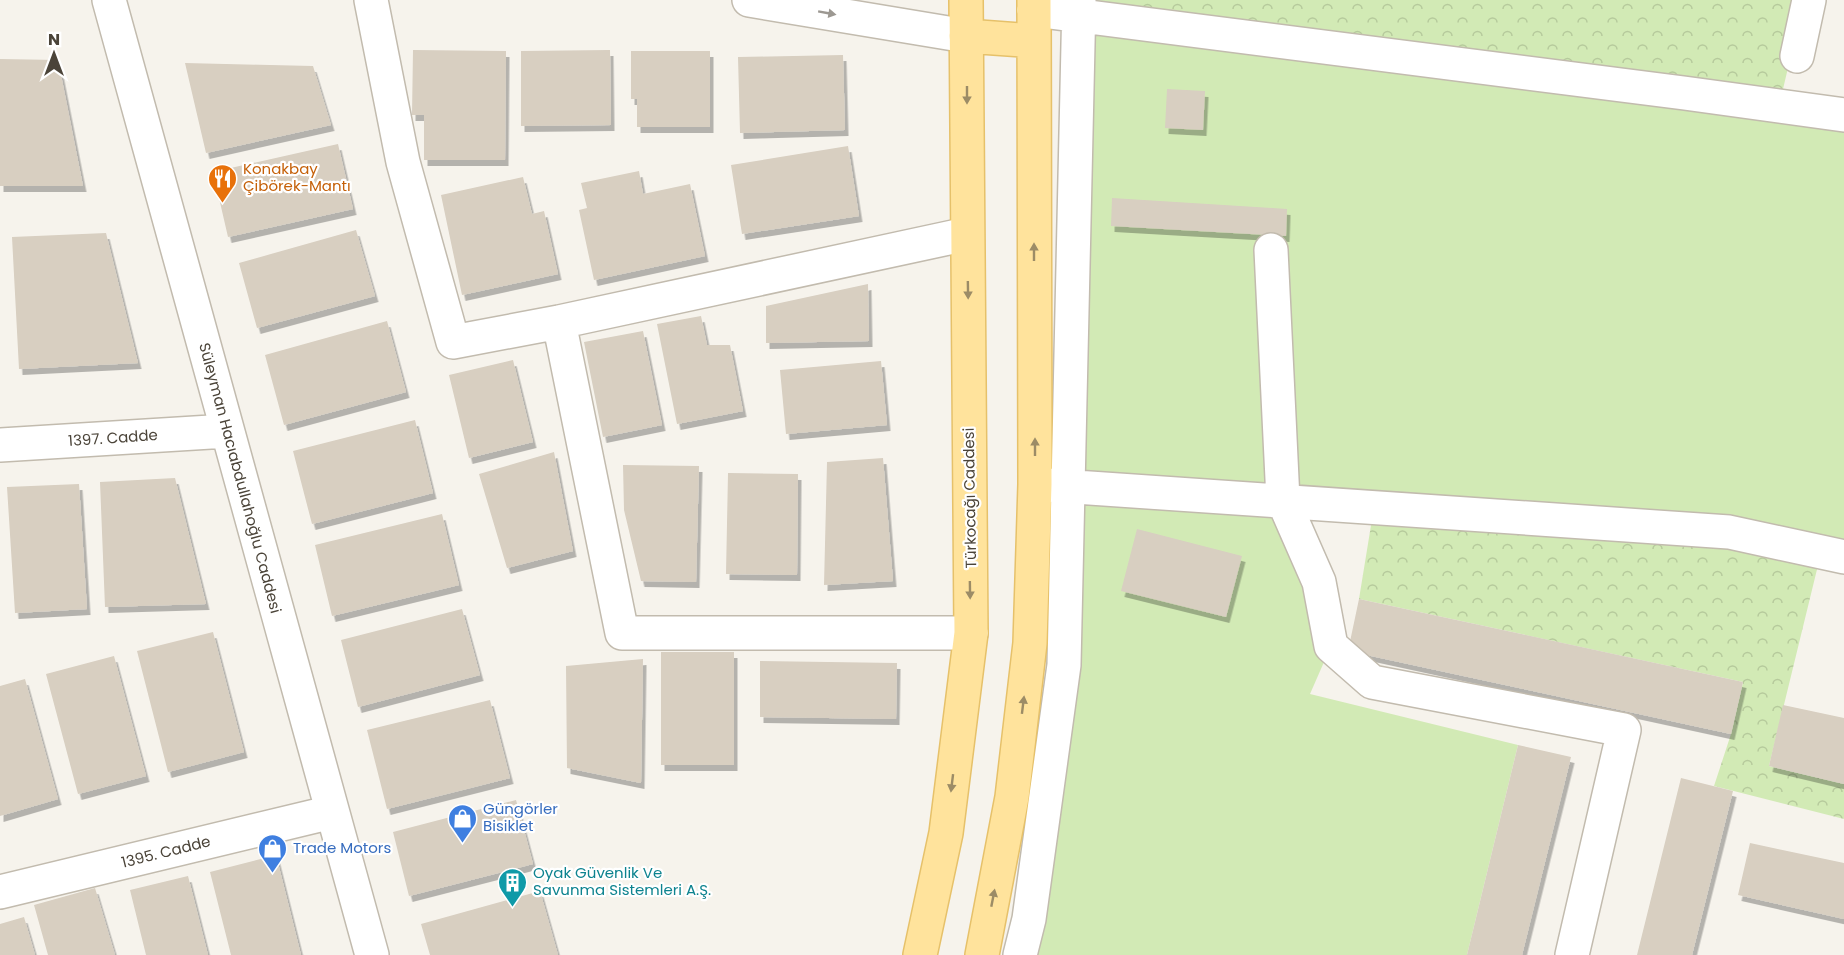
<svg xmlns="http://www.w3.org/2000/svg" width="1844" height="955" font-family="Poppins,sans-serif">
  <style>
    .grass { fill: #d2eab5 }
    .forest { fill: url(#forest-crowns) }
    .building { fill: #d8cfc1; filter: url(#shadow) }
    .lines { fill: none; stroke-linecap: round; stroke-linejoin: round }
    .minor-casing { stroke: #c2bbae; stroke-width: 36 }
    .major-casing { stroke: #e6c16a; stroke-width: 36 }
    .minor { stroke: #fff; stroke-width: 33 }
    .major { stroke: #ffe39c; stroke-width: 33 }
    .oneway { fill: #9c9892 }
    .oneway2 { fill: #9c8c66 }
    .labels { text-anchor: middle; stroke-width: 4.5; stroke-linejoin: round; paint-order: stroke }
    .food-label { font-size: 15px; fill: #c56008; stroke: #fff; text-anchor: start }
    .street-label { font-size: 15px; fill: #4b4439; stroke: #fff }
    .shop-label { font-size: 15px; fill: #366cbe; stroke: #fff; text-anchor: start }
    .culture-label { font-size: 15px; fill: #0d838f; stroke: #fff; text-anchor: start }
  </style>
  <defs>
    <pattern id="forest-crowns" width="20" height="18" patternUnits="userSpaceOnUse" patternTransform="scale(1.5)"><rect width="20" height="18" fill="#d2eab5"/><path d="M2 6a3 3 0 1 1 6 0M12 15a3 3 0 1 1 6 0" fill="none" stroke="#b6ca9c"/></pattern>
    <filter id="shadow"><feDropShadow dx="3.5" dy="6" stdDeviation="0" flood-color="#0004"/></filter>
  </defs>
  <rect width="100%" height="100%" fill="#f6f3ec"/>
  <!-- grass -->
  <path class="grass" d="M1078,16L1844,115V557L1284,501L1331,646L1310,694L1518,745L1467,955H1020L1064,665Z"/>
  <!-- forest -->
  <path class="forest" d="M1079,0H1804L1779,106Z
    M1374,507L1821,553L1769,766L1844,784V819L1714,786L1731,734L1743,682L1359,599Z"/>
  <!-- building -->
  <path class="building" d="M413,50L506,51L505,160H424V115H412Z
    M610,50L611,125L521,126V51Z
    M631,51H710V127H637V99H631Z
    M843,55L845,130L740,133L738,57Z
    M0,59L58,60L83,186H0Z
    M185,63L313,66L331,125L206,153Z
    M1167,89L1205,91L1203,130L1165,128Z
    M338,144L353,209L228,237L213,172Z
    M848,146L859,216L742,234L731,165Z
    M639,171L643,194L690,184L705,256L594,280L579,210L587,208L581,183Z
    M523,177L532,214L544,211L558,274L462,295L441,195Z
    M1112,198L1287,209L1286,236L1111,226Z
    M356,230L375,296L257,328L239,263Z
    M106,233L138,363L19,369L12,237Z
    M868,284L869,341L766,343V306Z
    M701,316L707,345H730L743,411L677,424L657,324Z
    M387,321L406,392L284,425L265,355Z
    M643,331L662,425L603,437L584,342Z
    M513,360L533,442L469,458L449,375Z
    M881,361L887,425L786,434L780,370Z
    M415,420L433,493L312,524L293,451Z
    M554,452L573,551L507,568L479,474Z
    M883,458L893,581L824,585L827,462Z
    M623,465L699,466L696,582L641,581L624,510Z
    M728,473L798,474L797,575L726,574Z
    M175,478L206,604L105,607L100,482Z
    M79,484L87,609L15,613L7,487Z
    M442,514L459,585L332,616L315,545Z
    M1137,529L1242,556L1226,617L1121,591Z
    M1359,599L1743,682L1731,734L1348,651Z
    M462,609L480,675L358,707L341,640Z
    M213,632L244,752L168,772L137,651Z
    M661,652H734V765H661Z
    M114,656L146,776L78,794L46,674Z
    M643,659L641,783L567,768L566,666Z
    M760,661L897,663L896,719L760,717Z
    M25,679L58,799L0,816V686Z
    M490,700L510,778L387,809L367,730Z
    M1783,705L1844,718V784L1769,766Z
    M1518,745L1571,757L1522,955H1467Z
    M1681,778L1733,791L1692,955H1637Z
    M516,800L533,864L409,896L393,832Z
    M1750,843L1844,863V919L1738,895Z
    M276,855L301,955H231L210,872Z
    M188,876L208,955H146L130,890Z
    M95,888L115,955H48L34,905Z
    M540,891L558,955H430L421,924Z
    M24,917L35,955H0V924Z"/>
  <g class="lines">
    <defs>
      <path id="minor" d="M109,0L372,955
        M371,0L403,162L453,342L559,322L967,234
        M749,0L966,36
        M1034,10L1684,93L1844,115
        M1797,56L1809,0
        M1271,250L1283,500L1319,582L1331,646L1372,682L1624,730L1572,955
        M559,322L622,633H971
        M0,445L227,431
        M1046,485L1729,532L1844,557
        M0,892L332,812
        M1020,955L1029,919L1064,665L1079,0"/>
      <path id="major" d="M966,36L1034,41
        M920,955L946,833L971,633L966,0
        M982,955L1012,797L1030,643L1035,484L1034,0"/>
    </defs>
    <!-- minor casing -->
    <use href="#minor" class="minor-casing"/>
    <!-- major casing -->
    <use href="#major" class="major-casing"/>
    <!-- minor -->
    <use href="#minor" class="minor"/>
    <!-- major -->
    <use href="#major" class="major"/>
  </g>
  <!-- one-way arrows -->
  <defs><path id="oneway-solid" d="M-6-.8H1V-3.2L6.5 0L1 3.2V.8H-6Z" transform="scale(1.5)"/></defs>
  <use class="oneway" href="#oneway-solid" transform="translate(827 13) rotate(10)"/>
  <g class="oneway2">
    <use href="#oneway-solid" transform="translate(967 95) rotate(90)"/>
    <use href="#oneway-solid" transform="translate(1034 252) rotate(-90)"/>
    <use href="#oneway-solid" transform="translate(968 290) rotate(89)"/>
    <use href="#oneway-solid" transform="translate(1035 447) rotate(-90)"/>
    <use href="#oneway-solid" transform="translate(970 590) rotate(89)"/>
    <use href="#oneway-solid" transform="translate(1023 705) rotate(-83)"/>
    <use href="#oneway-solid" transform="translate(952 783) rotate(97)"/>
    <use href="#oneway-solid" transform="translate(993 898) rotate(-79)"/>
  </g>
  <!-- icons -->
  <defs>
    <symbol id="restaurant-pin" viewBox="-11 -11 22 30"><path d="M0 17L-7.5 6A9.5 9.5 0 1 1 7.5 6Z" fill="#e8710a" stroke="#fff"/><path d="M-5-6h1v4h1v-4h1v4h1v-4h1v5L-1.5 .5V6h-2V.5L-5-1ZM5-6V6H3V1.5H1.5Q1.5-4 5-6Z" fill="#fff"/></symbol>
    <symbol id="shop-pin" viewBox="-11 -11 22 30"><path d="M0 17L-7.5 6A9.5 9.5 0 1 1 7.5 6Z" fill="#3f7fe0" stroke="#fff"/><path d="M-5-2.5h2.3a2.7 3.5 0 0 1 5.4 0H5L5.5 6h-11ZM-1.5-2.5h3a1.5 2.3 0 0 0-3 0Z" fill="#fff"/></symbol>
    <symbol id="building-pin" viewBox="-11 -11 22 30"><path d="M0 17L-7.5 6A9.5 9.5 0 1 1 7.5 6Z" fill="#0f9aa8" stroke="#fff"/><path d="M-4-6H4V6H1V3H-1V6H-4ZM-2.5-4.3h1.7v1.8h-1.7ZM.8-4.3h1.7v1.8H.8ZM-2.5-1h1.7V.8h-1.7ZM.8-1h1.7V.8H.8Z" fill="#fff"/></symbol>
  </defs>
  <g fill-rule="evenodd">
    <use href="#restaurant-pin" x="206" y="162" width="33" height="45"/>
    <use href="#shop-pin" x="446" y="802" width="33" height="45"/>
    <use href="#shop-pin" x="256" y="832" width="33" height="45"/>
    <use href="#building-pin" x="496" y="866" width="33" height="45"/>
  </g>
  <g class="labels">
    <!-- food labels -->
    <g class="food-label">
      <text x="243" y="174">Konakbay<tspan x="243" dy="17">Çibörek-Mantı</tspan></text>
    </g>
    <!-- street labels -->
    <g class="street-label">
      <text transform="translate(113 438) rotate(-4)" y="5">1397. Cadde</text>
      <text transform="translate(240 478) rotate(75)" y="5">Süleyman Hacıabdullahoğlu Caddesi</text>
      <text transform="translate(970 498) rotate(-91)" y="5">Türkocağı Caddesi</text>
      <text transform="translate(166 852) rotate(-14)" y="5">1395. Cadde</text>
    </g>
    <!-- shop labels -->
    <g class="shop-label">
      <text x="483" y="814">Güngörler<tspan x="483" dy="17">Bisiklet</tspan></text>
      <text x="293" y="853">Trade Motors</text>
    </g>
    <!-- culture labels -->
    <g class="culture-label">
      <text x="533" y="878">Oyak Güvenlik Ve<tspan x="533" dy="17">Savunma Sistemleri A.Ş.</tspan></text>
    </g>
  </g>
  <!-- north arrow -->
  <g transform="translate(54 54)" stroke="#ffffff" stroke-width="4.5" paint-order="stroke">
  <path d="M0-4.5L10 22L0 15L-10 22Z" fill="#4b4439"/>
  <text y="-9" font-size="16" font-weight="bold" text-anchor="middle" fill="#4b4439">N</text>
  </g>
</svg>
